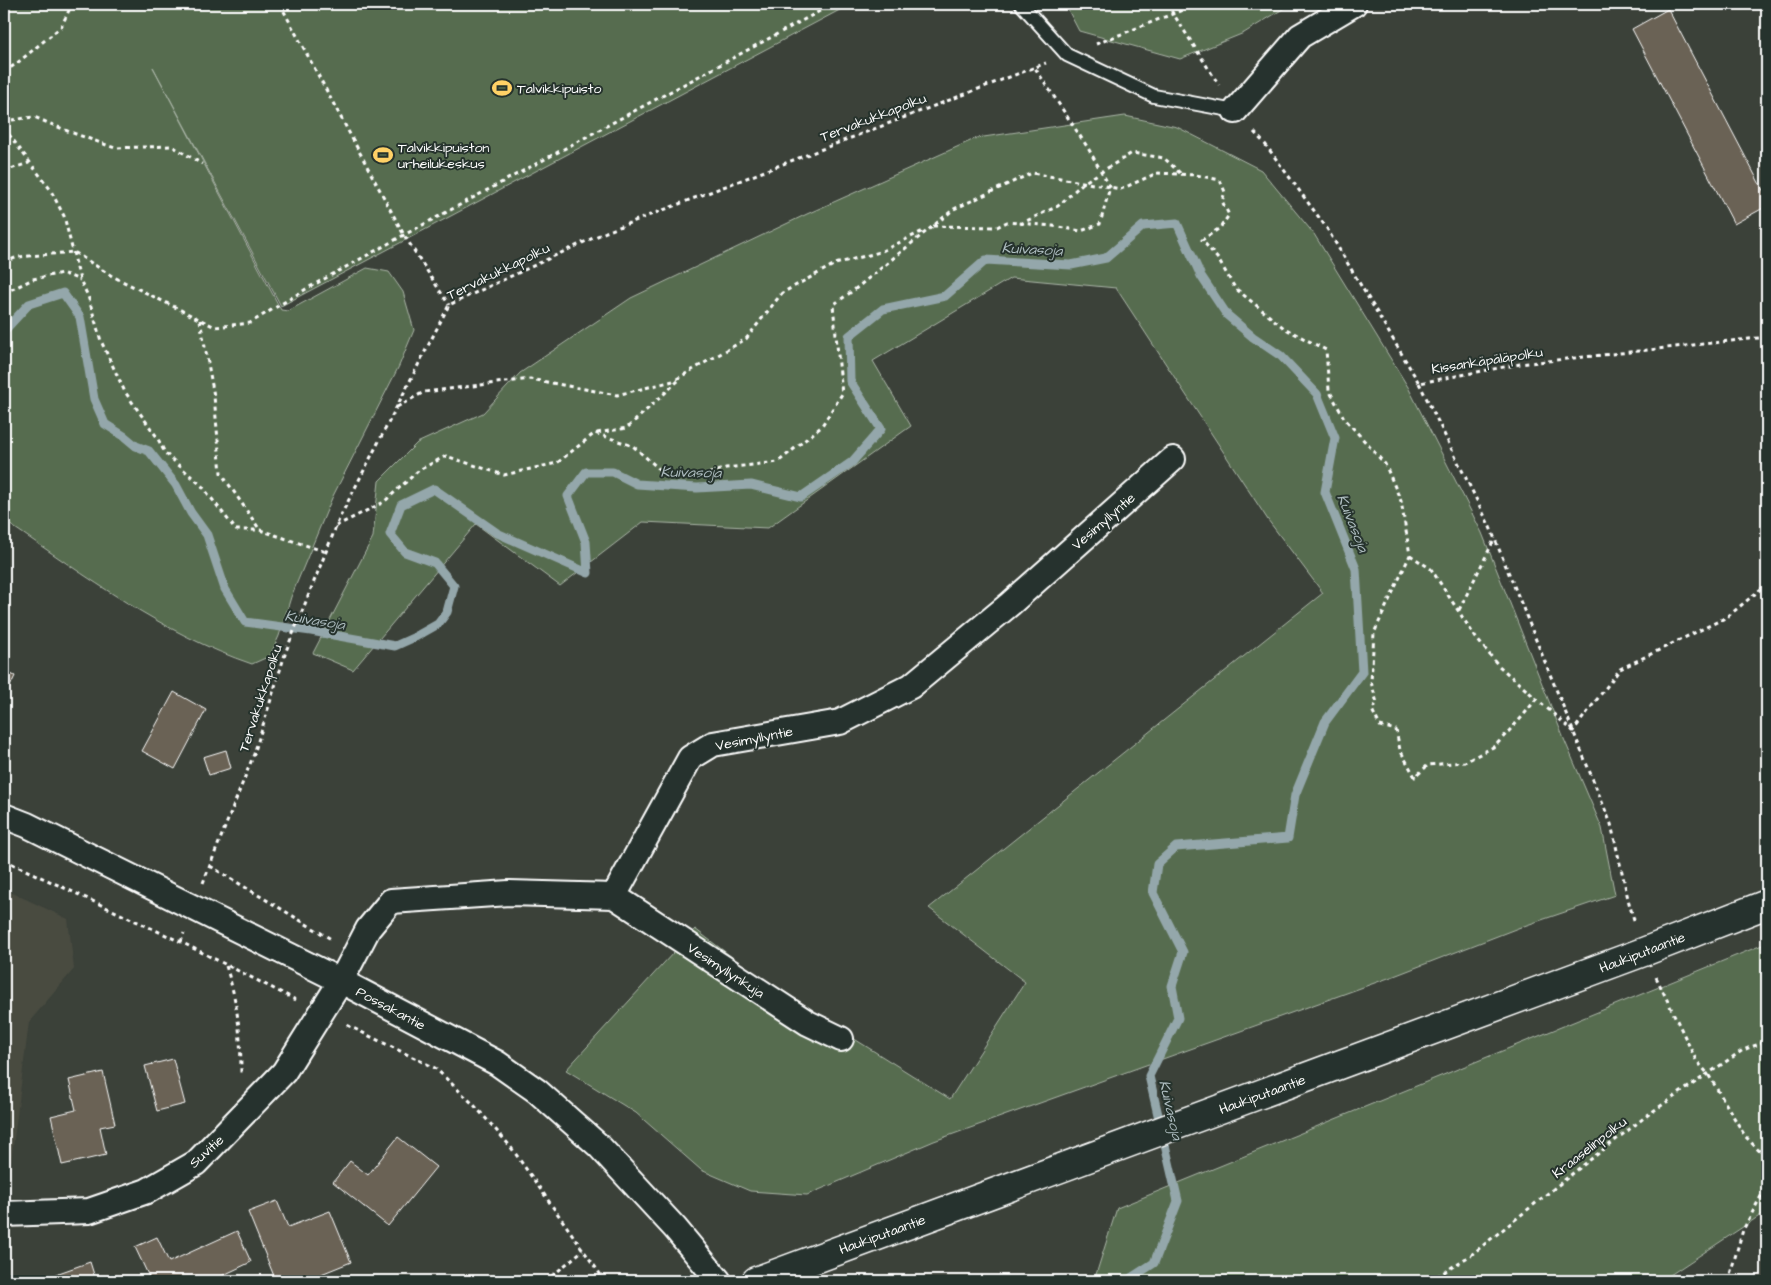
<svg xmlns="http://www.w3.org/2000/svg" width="1771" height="1285" font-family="'Architects Daughter',sans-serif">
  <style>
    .built { fill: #494b41 }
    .green { fill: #576c50; stroke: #abb6a8 }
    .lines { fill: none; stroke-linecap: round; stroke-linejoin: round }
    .stream { stroke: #94a7ab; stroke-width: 9 }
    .building { fill: #6b6254; stroke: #fff }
    .service-casing { stroke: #fff; stroke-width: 16 }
    .minor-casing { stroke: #fff; stroke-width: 28 }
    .secondary-casing { stroke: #fff; stroke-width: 31 }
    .path { stroke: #fff; stroke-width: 3; stroke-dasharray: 4 4; stroke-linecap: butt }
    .service { stroke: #26332d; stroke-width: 12 }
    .minor { stroke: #26332d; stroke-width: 24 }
    .secondary { stroke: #26332d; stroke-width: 28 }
    .labels { text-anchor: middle; stroke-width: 4; stroke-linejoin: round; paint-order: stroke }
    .poi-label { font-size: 14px; fill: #fff; stroke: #26332d; text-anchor: start }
    .street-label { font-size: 14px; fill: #fff; stroke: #26332d }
    .water-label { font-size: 15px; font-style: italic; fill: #aebdc0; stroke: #26332d }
  </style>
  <rect width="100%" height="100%" fill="#3b4139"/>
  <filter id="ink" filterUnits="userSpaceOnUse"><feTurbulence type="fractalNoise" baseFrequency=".02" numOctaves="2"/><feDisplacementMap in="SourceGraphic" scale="10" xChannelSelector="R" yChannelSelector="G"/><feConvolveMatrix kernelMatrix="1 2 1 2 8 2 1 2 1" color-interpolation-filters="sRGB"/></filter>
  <g filter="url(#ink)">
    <!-- built -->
    <path class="built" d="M4,889L68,919L74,969L29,1022L8,1186L4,1187Z"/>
    <!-- green -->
    <path class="green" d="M4,4H851L281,306L153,67L281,310L288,311L367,268L389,272L403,292L414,330L399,366L332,498L291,597L279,636L270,656L252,664C163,634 86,576 9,524L4,511Z
      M1065,4H1291L1244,33L1180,59L1079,31Z
      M1125,116L1177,127L1261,170L1314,234L1408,387L1482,533L1564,739L1602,828L1615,895L1518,928L1394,976L934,1141L807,1195L750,1191L701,1170L636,1113L566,1070L695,929L770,986L950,1099L1025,982L929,908L1323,593L1268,520L1116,288L1011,278L873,361L911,426L768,528L643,522L560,586L476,524L353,670L313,653L373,537L379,481L417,443L483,413L520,373L631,298L807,214L977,138Z
      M1767,943V1211L1661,1281H1094L1117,1208Z"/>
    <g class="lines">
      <!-- stream -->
      <path class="stream" d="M4,331L29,304L63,293L80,317L94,399L105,424L124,436L136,446L149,451L176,485L191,513L207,535L225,589L245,622L311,631L395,646L415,637L438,624L447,612L454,586L435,563L405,552L390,534L401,505L434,489L497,533L588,573L586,542L568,496L586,472H613L637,484L697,488L751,485L801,497L852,462L881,429L850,381L849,336L883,309L945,296L986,260L1071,265L1106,258L1143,226L1177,223L1201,276L1227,315L1253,337L1281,356L1317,394L1335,438L1325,492L1356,569L1362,672L1325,722L1295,795L1288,838L1176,847L1157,864L1153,893L1183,952L1172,986L1178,1018L1149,1076L1178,1201L1154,1263L1131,1278L1130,1281"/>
    </g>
    <!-- building -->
    <path class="building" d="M1759,4H1767V10L1763,12Z
      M1668,9L1767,198V206L1734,224L1632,29Z
      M4,671L15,676L4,699Z
      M174,692L206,710L175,769L142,751Z
      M226,750L231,768L209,775L203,757Z
      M173,1059L185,1104L157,1111L145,1066Z
      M103,1072L115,1124L100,1127L106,1155L62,1165L51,1116L76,1110L69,1080Z
      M398,1137L436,1167L388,1226L333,1182L350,1161L368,1175Z
      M277,1201L288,1227L330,1211L351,1262L304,1281H276L248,1212Z
      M237,1231L251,1262L211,1281H151L135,1247L157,1237L169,1262Z
      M90,1262L96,1281H40L39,1280Z"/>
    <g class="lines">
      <defs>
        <path id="service" d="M1021,4L1067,55L1154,96L1235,111"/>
        <path id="minor" d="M1235,111L1300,36L1354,4
          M4,816L27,825L341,981L497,1063L537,1091L599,1146L675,1228L719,1281
          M614,896L808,1023L841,1039
          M4,1214L89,1211L147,1191L196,1163L284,1072L341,981L368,929L391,901L509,893L614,896L690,758L713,744L840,722L911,686L1010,604L1173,459"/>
        <path id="secondary" d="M756,1281L1646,951L1767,904"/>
      </defs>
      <!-- service casing -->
      <use href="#service" class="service-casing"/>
      <!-- minor casing -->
      <use href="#minor" class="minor-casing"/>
      <!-- secondary casing -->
      <use href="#secondary" class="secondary-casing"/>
      <!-- path -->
      <path class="path" d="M280,4L404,235L449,305
        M1167,4L1219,85
        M1096,44L1198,4
        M4,72L16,64L61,27L72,4
        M4,121L34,117L70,132L115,148L172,146L202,164
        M4,128L50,189L64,216L80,280L88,296L101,341L125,392L157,437L165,453L202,486L236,530H260L326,552
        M1254,132L1265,144L1326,227L1419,383L1520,364L1767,337
        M4,171L29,163
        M1020,224L1058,206L1083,183L1132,153L1164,158L1182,175
        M933,226L997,227L1007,222L1053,226L1081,231L1100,224L1110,187L1088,148L1035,68
        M4,262L18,257L74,252L112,276L215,327L250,323L306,289L404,235L833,4
        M4,293L33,279L62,273L80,280
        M200,320L214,396L221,473L260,530
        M1419,383L1490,527L1611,824L1629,903L1635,923
        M397,407L424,392L530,379L617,395L673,381L746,339L782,293L835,264L880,252L925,230
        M597,433L627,428L679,380
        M336,526L384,502L419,470L446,456L504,475L557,463L595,433L633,446L667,476L695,478L726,468L778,462L821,427L842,394L833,305L854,290L954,209L1032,173L1121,189L1157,173L1196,175L1220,180L1225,192L1222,201L1229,215L1220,228L1202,240L1218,259L1235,288L1284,328L1326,350L1329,390L1344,418L1385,464L1401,501L1410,555L1374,633L1371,682L1377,703L1372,710L1380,726L1396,730L1400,750L1415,777L1428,765L1465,762L1495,746L1522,717L1537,698
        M1410,555L1431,569L1476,638L1499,666L1573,731L1620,669L1727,617L1767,584
        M1459,610L1495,538
        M4,860L181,942L296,1000
        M210,866L331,939
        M203,883L254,754L286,651L340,517L449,305L606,232L1046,63
        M181,942L184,933
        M226,966C238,1004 241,1035 241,1075
        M1656,977L1696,1060L1708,1074L1745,1136L1767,1159
        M347,1025L435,1068L474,1105L510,1146L605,1281
        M552,1276L583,1250
        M1430,1281L1471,1255L1577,1170L1649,1114L1743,1050L1767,1041
        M1728,1281L1743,1230L1767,1185"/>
      <!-- service -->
      <use href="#service" class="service"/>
      <!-- minor -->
      <use href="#minor" class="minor"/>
      <!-- secondary -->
      <use href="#secondary" class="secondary"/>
    </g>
  </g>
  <!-- icons -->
  <defs>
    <symbol id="stadium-bare" viewBox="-9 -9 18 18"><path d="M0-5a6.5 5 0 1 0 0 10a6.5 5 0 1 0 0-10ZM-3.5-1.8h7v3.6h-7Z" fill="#ffd166" stroke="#26332d" stroke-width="2.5" paint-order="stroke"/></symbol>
  </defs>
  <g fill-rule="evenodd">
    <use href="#stadium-bare" x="488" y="74" width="28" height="28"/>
    <use href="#stadium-bare" x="369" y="141" width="28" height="28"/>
  </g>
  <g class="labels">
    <!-- poi labels -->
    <g class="poi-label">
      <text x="517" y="93">Talvikkipuisto</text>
      <text x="398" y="152">Talvikkipuiston<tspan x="398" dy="16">urheilukeskus</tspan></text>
    </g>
    <!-- street labels -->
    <g class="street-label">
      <text transform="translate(873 117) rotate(-21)" y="5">Tervakukkapolku</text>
      <text transform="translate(498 271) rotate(-26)" y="5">Tervakukkapolku</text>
      <text transform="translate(1487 360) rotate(-9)" y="5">Kissankäpäläpolku</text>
      <text transform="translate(1103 521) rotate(-41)" y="5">Vesimyllyntie</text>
      <text transform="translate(260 698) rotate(-72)" y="5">Tervakukkapolku</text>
      <text transform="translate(754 738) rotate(-11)" y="5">Vesimyllyntie</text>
      <text transform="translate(1642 952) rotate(-21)" y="5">Haukiputaantie</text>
      <text transform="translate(726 970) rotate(33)" y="5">Vesimyllynkuja</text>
      <text transform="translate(391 1008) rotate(28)" y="5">Possakantie</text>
      <text transform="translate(1262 1094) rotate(-20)" y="5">Haukiputaantie</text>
      <text transform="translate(1589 1147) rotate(-38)" y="5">Kraaselinpolku</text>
      <text transform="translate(206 1151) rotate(-42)" y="5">Suvitie</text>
      <text transform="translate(882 1234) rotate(-20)" y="5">Haukiputaantie</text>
    </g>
    <!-- water labels -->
    <g class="water-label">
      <text transform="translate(1032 249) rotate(3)" y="5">Kuivasoja</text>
      <text transform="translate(691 472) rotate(1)" y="5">Kuivasoja</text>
      <text transform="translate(1353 523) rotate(68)" y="5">Kuivasoja</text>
      <text transform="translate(315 620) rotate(9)" y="5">Kuivasoja</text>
      <text transform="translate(1171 1110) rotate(77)" y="5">Kuivasoja</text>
    </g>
  </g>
  <!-- margin -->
  <rect width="1771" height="1285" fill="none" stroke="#26332d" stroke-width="20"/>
  <rect x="10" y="10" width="1751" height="1265" fill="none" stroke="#fff" stroke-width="2" filter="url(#ink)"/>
</svg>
